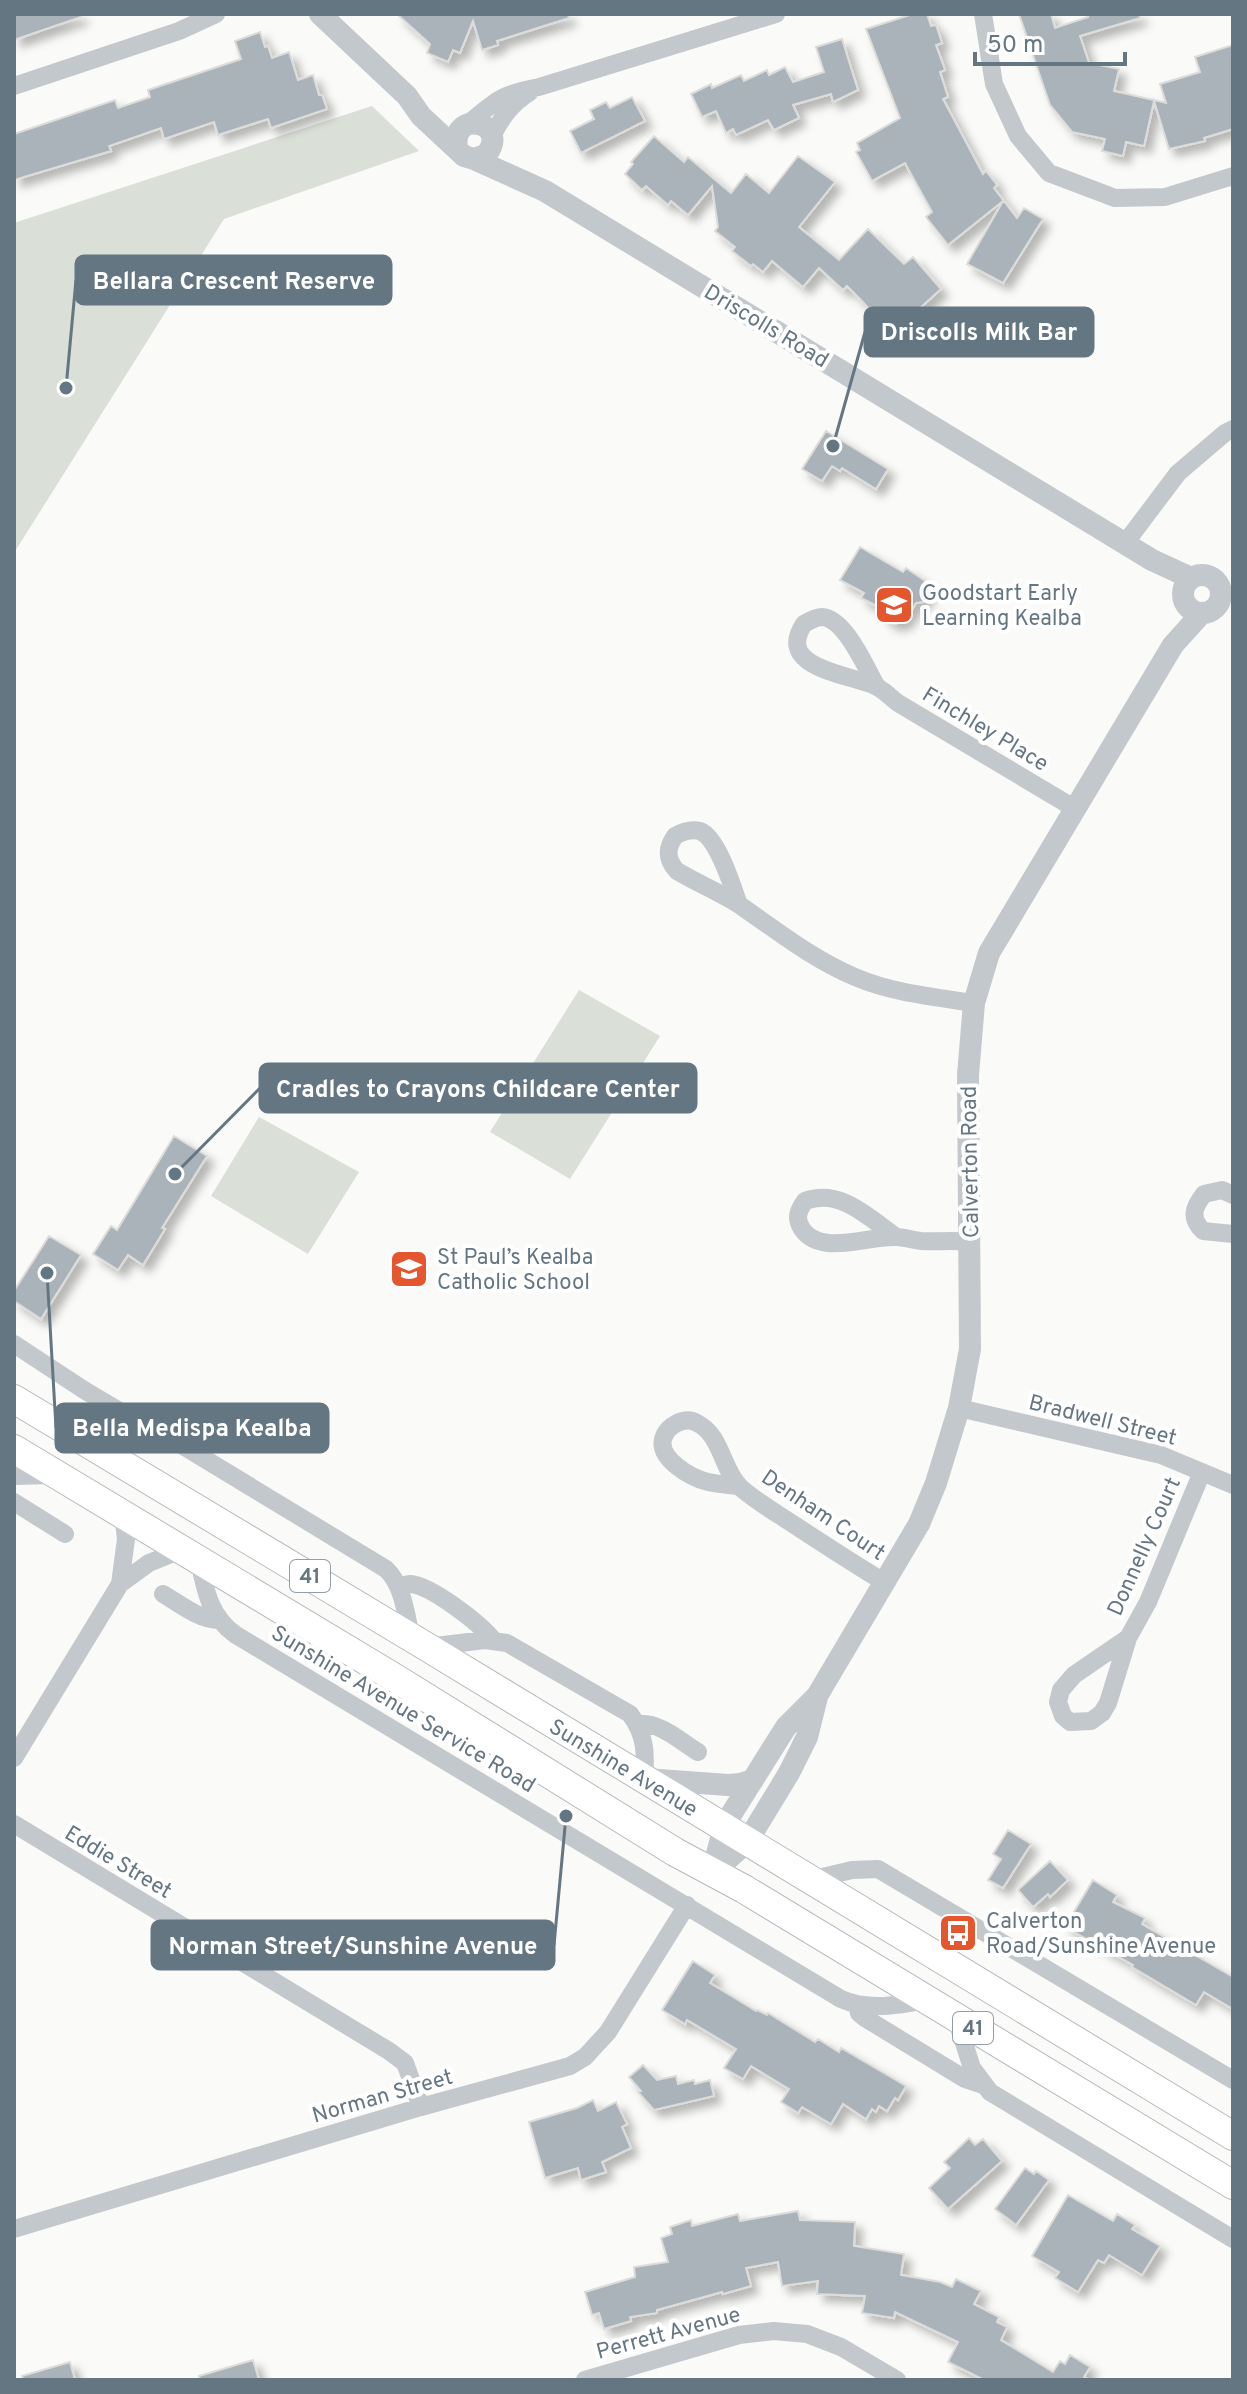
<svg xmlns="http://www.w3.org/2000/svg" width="1247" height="2394" font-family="Overpass,sans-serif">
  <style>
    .green { fill: #dadfd7 }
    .building { fill: #aab3b9; stroke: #dcdcda; stroke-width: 2; filter: url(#shadow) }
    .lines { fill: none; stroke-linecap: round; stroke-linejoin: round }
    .primary-casing { stroke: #b5babe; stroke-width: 30 }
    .minor { stroke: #c3c8cc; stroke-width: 18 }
    .tertiary { stroke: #c3c8cc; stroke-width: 22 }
    .primary { stroke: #fff; stroke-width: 28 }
    .labels { text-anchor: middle; stroke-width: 8; stroke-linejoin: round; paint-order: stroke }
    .shield { fill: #fff; stroke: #939fa8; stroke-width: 2 }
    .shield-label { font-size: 20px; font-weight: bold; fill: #657683 }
    .street-label { font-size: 22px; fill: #657683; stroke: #fff }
    .poi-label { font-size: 22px; fill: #657683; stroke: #fff; text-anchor: start }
    .leader { fill: none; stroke: #657683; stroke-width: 3 }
    .callout-dot { fill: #657683; stroke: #fff; stroke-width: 3 }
    .callout { fill: #657683; stroke: #657683; stroke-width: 3 }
    .callout-label { font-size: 24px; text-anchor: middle; font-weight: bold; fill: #fff }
  </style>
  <defs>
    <filter id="shadow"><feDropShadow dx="7" dy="7" stdDeviation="4" flood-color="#0004"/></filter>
  </defs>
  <rect width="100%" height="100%" fill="#fafaf8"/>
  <!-- green -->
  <path class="green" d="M372,106L419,151L224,219L14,553V223Z
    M579,990L660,1036L570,1179L490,1132Z
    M259,1117L359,1172L308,1254L211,1196Z"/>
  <!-- building -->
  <path class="building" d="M14,14H80L81,17L14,40Z
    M397,14H568L569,18L497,41L498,45L482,50L473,21L460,53L453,50L448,62L427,53L430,44Z
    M913,14H927L931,26L936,25L942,43L936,45L945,70L940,72L948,97L943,99L983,174L986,171L997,185L994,188L1017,218L1024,208L1043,219L1003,283L967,264L1003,201L948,245L926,217L932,212L905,163L872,181L856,152L860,150L857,143L900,118L866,29Z
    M1019,14H1051L1055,28L1088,17L1087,14H1139L1140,18L1080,36L1089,63L1119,69L1114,91L1166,103L1160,84L1200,72L1195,57L1233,45V129L1204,138L1205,141L1169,149L1154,101L1144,146L1126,142L1123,156L1102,151L1105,139L1072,132L1050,105Z
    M260,32L265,47L268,46L272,58L289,52L298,80L313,75L319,95H322L327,109L271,128L268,119L218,135L214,122L164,139L161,128L109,146L111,151L14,180V134L115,100L118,108L150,97L148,90L241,59L235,41Z
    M842,39L858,90L833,102L831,94L793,105L799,118L774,130L768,120L736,135L733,129L726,133L716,111L702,117L691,94L711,84L712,88L741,75L744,81L767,70L769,75L785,67L793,82L824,72L816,47Z
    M632,97L645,121L581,153L570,131L594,119L590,110L606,102L610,108Z
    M654,136L684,162L688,157L731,193L746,174L769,193L798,156L835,182L799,227L839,260L868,229L904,264L913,257L941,289L887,338L872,321L876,317L862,301L847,286L843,290L819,268L803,287L772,261L763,272L753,264L751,266L732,251L735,247L715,231L718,227L712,186L688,215L671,201L668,205L646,186L642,190L625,174L633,164L631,162Z
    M826,431L888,469L876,489L842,468L840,471L832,466L822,481L802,469Z
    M860,547L903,572L906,568L931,585L923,602L916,603L905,621L894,624L883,617L881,608L861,598L864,593L840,580Z
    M174,1136L207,1156L162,1228L165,1229L143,1265L128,1255L118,1270L93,1254L111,1226L117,1230Z
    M49,1236L81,1255L41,1319L14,1301V1291Z
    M1008,1830L1031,1844L1003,1888L988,1880L1001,1859L993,1854Z
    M1050,1861L1068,1880L1050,1897L1048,1894L1033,1907L1018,1890Z
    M1093,1880L1117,1895L1113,1902L1145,1918L1142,1924L1233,1977V2009L1204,1992L1196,2005L1132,1967L1133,1965L1065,1927Z
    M693,1961L715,1975L710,1983L756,2011L757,2010L767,2015L768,2013L815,2042L818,2039L839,2052L841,2048L906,2086L898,2100L895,2098L887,2111L879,2106L876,2112L872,2109L866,2119L843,2104L831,2124L802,2107L798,2113L781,2102L789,2089L751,2066L743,2079L724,2068L736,2049L687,2020L685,2024L662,2010Z
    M643,2065L657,2080L676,2076L678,2084L694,2080L695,2084L710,2080L714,2096L654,2110L638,2092L641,2091L629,2077Z
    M593,2100L598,2111L616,2102L627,2124L622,2127L631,2148L602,2162L606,2172L581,2180L578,2168L545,2178L529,2122L577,2108Z
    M969,2138L975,2145L983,2139L1002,2161L948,2209L929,2188L950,2168L944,2162Z
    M1025,2168L1034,2174L1036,2171L1049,2180L1016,2225L995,2209Z
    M1068,2195L1113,2221L1117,2214L1135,2225L1132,2229L1160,2246L1142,2275L1109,2255L1104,2263L1098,2260L1078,2292L1055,2278L1059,2272L1032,2256Z
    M798,2211L800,2220L855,2222L854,2246L904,2254L901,2275L940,2282L952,2287L956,2279L981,2291L974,2304L999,2317L997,2322L1007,2327L1001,2340L1053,2372L1060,2361L1065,2364L1070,2355L1090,2367L1084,2377L1089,2380H984L948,2362L958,2342L895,2312L894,2318L862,2313L865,2296L817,2294L818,2281L782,2286L778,2262L746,2268L751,2286L723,2294L722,2292L657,2310V2313L630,2317L631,2321L604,2329L599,2313L592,2315L585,2292L635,2277L634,2267L668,2262L661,2238L672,2234L670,2227L691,2220L692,2226L738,2214L740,2221Z
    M253,2360L259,2380H200L199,2376Z
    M70,2362L75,2380H23L22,2376Z"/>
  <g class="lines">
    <defs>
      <path id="primary" d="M14,1399L427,1647L1233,2136
        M14,1449L395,1678L675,1852L744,1889L1233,2185"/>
    </defs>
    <!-- primary casing -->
    <use href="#primary" class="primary-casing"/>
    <!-- minor -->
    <path class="minor" d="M983,14L994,84L1018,136L1049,173L1115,198L1165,197L1233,176
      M14,86L179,31L216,14
      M468,124C496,100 502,94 539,87L776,14
      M492,136C502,117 511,104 530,92
      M1126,542L1178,473L1225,433L1233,429
      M876,685C866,668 845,618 822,617C816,617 809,621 804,624C775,667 846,674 873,685C882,688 890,697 898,703L1074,808
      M739,905C733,888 718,838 700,831C691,829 682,832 675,836C666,849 666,859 677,871C697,883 721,893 741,906C777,931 814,960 855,977C892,993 935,997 974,1003
      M1233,1195L1222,1190L1204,1194C1193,1208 1190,1218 1203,1231L1233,1234
      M895,1236C868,1217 840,1188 805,1201C798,1211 795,1218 802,1229C821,1257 870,1235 896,1237C904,1237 912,1240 921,1241C937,1242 953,1240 970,1242
      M14,1344L84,1390L121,1412L142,1421L386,1569C403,1585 406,1614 411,1637
      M959,1408L1161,1455L1233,1485
      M14,1476L54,1475
      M738,1486C728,1485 717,1484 708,1482C691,1478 658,1459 663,1439C667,1425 685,1416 697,1423C722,1435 722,1471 741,1488C757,1502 778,1514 796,1526C825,1545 854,1564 884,1582
      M14,1502L65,1534
      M199,1560C205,1590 210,1617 236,1635L841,1999C868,2011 900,2005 927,2000
      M120,1584L149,1563L181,1550
      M398,1586C400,1586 408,1584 410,1584C431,1585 482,1625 494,1641
      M163,1594C180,1604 198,1619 218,1620
      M1128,1638L1074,1675L1061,1690L1058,1702L1063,1716L1070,1722L1091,1721L1102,1713L1108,1703L1128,1638L1148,1602L1202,1472
      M427,1647L485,1640L507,1643L630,1714C646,1735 646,1755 644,1779
      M638,1724C660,1722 680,1741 698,1752
      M14,1758L120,1584L126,1539L123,1514
      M14,1824L389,2051L405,2063L421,2107
      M810,1880L852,1870L878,1869L1233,2080
      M857,2004L859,2013L865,2018L965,2079L983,2085
      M956,2018L972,2068L990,2092L1233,2239
      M14,2229L421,2107L570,2066L585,2057L608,2032L687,1905
      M585,2380L739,2335L774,2331L807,2334L841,2347L897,2380"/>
    <!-- tertiary -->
    <path class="tertiary" d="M320,14L407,96L421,116L464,156L474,159L486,155C512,122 450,108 457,148
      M474,159L545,191L1152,560L1191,578
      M1183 594a19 19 0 1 1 38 0a19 19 0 1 1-38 0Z
      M645,1779L728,1785L740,1784L753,1780
      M712,1873L724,1827L732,1813L786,1727L817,1696L919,1524L936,1483L959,1408L970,1349L968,1075L974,1003L989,953L1173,645L1201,614
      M712,1873L747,1842L789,1773L807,1737L817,1697"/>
    <!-- primary -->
    <use href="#primary" class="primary"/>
  </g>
  <!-- icons -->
  <defs>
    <symbol id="school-square" viewBox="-11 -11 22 22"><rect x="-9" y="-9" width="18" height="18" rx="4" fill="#e4572e" stroke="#fff"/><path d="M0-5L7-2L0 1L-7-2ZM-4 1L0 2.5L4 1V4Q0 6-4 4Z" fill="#fff"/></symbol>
    <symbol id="bus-square" viewBox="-11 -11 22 22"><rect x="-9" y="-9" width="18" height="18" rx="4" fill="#e4572e" stroke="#fff"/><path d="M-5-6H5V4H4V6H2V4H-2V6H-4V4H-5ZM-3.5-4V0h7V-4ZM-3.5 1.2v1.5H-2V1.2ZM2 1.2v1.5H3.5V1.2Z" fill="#fff"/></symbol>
  </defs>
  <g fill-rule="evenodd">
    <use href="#school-square" x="872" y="583" width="44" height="44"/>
    <use href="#school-square" x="387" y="1247" width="44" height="44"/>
    <use href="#bus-square" x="936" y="1911" width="44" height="44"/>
  </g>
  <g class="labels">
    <!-- shield labels -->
    <g class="shield">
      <rect x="290" y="1560" width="40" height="32" rx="6"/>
      <rect x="953" y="2012" width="40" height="32" rx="6"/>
    </g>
    <g class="shield-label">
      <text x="310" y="1583">41</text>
      <text x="973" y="2035">41</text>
    </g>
    <!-- street labels -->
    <g class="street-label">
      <text transform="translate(767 325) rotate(31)" y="8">Driscolls Road</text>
      <text transform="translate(986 728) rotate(31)" y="8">Finchley Place</text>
      <text transform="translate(969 1162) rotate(-91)" y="8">Calverton Road</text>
      <text transform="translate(1103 1419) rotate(14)" y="8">Bradwell Street</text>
      <text transform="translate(824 1514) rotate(34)" y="8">Denham Court</text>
      <text transform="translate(1143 1546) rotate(-66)" y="8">Donnelly Court</text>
      <text transform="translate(404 1708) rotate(31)" y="8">Sunshine Avenue Service Road</text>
      <text transform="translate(624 1767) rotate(31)" y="8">Sunshine Avenue</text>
      <text transform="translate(119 1861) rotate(31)" y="8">Eddie Street</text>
      <text transform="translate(382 2095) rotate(-16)" y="8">Norman Street</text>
      <text transform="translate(668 2332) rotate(-15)" y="8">Perrett Avenue</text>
    </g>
    <!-- poi labels -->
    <g class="poi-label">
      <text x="922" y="600">Goodstart Early<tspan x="922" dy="25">Learning Kealba</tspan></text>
      <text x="437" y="1264">St Paul’s Kealba<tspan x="437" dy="25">Catholic School</tspan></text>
      <text x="986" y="1928">Calverton<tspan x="986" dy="25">Road/Sunshine Avenue</tspan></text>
    </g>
  </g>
  <!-- callouts -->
  <path class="leader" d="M66 388L76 280M833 446L865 332M175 1174L260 1088M47 1273L56 1428M566 1816L554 1945"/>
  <g class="callout-dot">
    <circle cx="66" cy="388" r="8"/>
    <circle cx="833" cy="446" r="8"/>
    <circle cx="175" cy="1174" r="8"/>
    <circle cx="47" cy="1273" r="8"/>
    <circle cx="566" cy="1816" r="8"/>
  </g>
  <g class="callout">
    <rect x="76" y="256" width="315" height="48" rx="8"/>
    <rect x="865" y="308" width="228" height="48" rx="8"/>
    <rect x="260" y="1064" width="436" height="48" rx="8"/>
    <rect x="56" y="1404" width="272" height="48" rx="8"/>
    <rect x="152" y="1921" width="402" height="48" rx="8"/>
  </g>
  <g class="callout-label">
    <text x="234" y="289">Bellara Crescent Reserve</text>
    <text x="979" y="340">Driscolls Milk Bar</text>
    <text x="478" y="1097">Cradles to Crayons Childcare Center</text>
    <text x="192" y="1436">Bella Medispa Kealba</text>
    <text x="353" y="1954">Norman Street/Sunshine Avenue</text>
  </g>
  <!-- border -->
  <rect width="1247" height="2394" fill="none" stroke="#657683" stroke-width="32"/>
  <!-- scale -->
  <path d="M975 52v12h150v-12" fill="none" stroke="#657683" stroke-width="4"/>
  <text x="987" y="52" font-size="24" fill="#657683" stroke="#ffffff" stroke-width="6" paint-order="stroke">50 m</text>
</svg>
